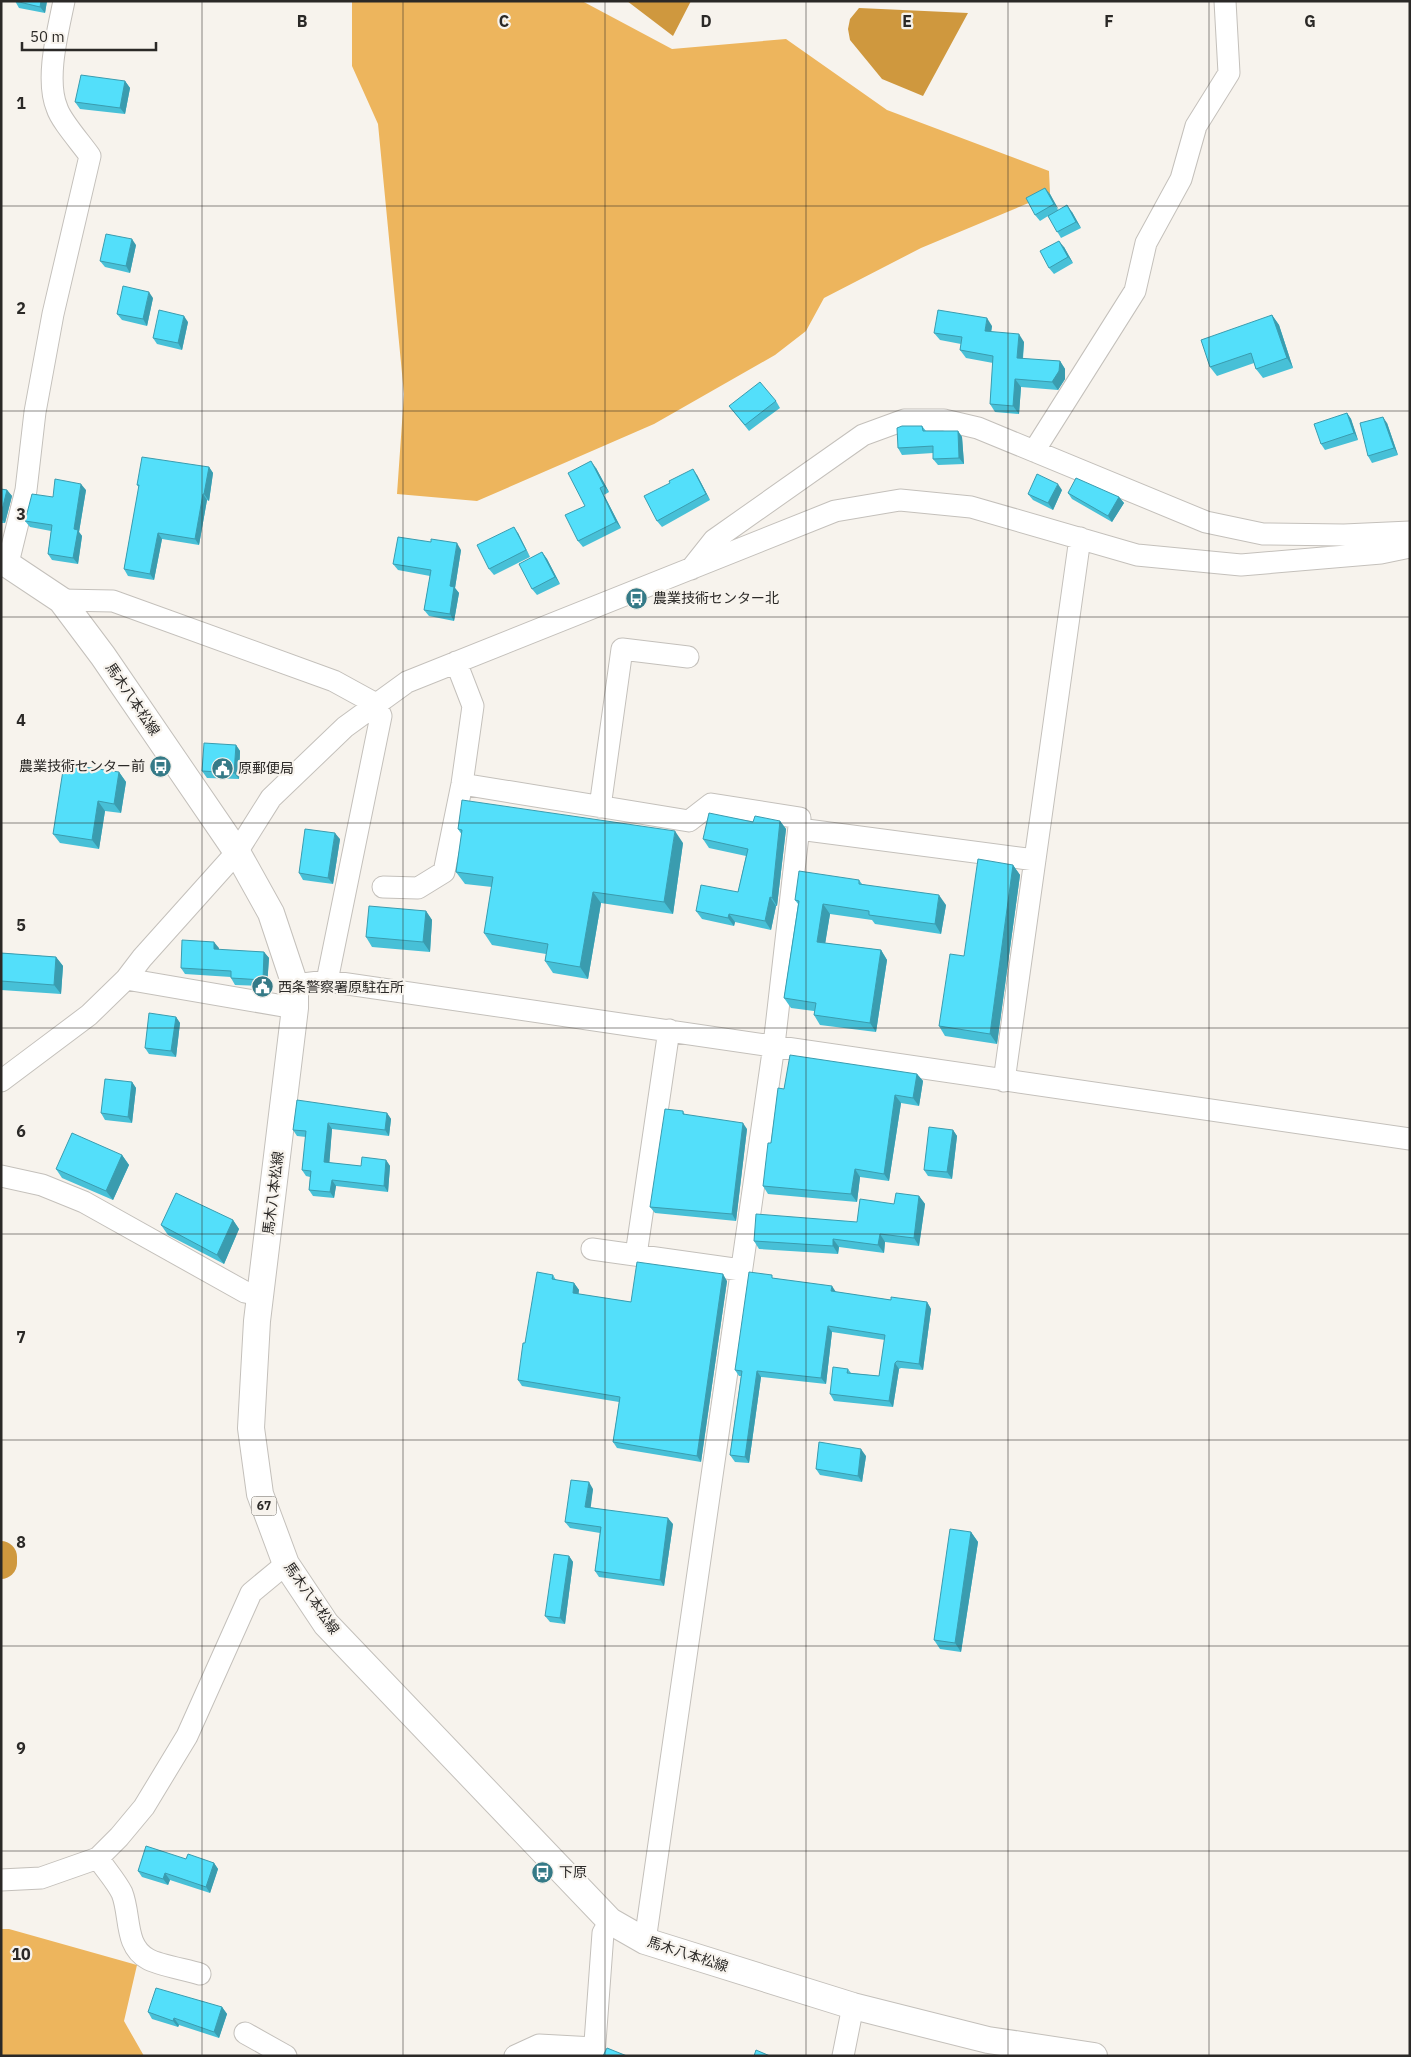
<svg xmlns="http://www.w3.org/2000/svg" width="1411" height="2057" font-family="'IBM Plex Sans','Noto Sans JP',sans-serif">
  <style>
    .forest { fill: #edb55d }
    .water { fill: #cf983e }
    .lines { fill: none; stroke-linecap: round; stroke-linejoin: round }
    .river { stroke: #cf983e; stroke-width: 32 }
    .minor-casing { stroke: #c4c0bb; stroke-width: 23 }
    .major-casing { stroke: #c4c0bb; stroke-width: 28 }
    .minor { stroke: #fff; stroke-width: 21 }
    .major { stroke: #fff; stroke-width: 26 }
    .wall { fill: #47c0d7 }
    .shaded-wall { fill: #3a9caf }
    .building { fill: #53dffa; stroke: #3a9caf }
    .grid { fill: none; stroke: #2b2927; stroke-width: 1; stroke-opacity: 0.55 }
    .labels { text-anchor: middle; stroke-width: 4.5; stroke-linejoin: round; paint-order: stroke }
    .shield { fill: #f7f3ed; stroke: #686662; stroke-width: 1 }
    .shield-label { font-size: 12px; font-weight: bold; fill: #2b2927 }
    .poi-label { font-size: 14px; fill: #2b2927; stroke: #f7f3ed; text-anchor: start }
    .street-label { font-size: 14px; fill: #2b2927; stroke: #f7f3ed }
    .grid-label { font-size: 16px; text-anchor: middle; font-weight: bold; fill: #2b2927; stroke: #f7f3ed; stroke-width: 4.5; stroke-linejoin: round; paint-order: stroke }
  </style>
  <rect width="100%" height="100%" fill="#f7f3ed"/>
  <!-- forest -->
  <path class="forest" d="M352,1H582L672,49L786,39L887,110L1049,171L1050,194L921,248L824,298L806,331L775,355L654,424L477,501L397,494L404,394L378,124L352,66Z
    M1,1929H9L137,1965L124,2021L144,2056H1Z"/>
  <!-- water -->
  <path class="water" d="M627,1H691L673,36Z
    M859,8L968,13L923,96L882,79L850,40L848,29L850,19Z"/>
  <g class="lines">
    <!-- river -->
    <path class="river" d="M1,1557V1563"/>
    <defs>
      <path id="minor" d="M1034,451L1135,291L1146,243L1181,179L1196,126L1229,73L1225,1
        M8,563L26,490L35,412L53,314L90,156C81,143 61,121 57,108C45,79 58,31 64,1
        M691,569L714,540L863,435L904,420H944L978,428L1206,522L1263,534L1344,535L1410,532
        M61,600L113,601L334,681L376,704L381,716L327,981
        M462,784L689,821L711,804L800,818L774,1045L645,1941
        M600,807L622,649L688,657
        M799,829L1035,860
        M383,887L418,888L444,872L462,784L473,706L456,662
        M126,979L295,1008
        M295,985L327,981C688,1033 1048,1088 1410,1139
        M1,1081L89,1015L126,979L142,958L237,852L271,798L345,727L407,682L835,511L900,500L971,507L1137,555L1241,565L1381,553L1410,547
        M1004,1081L1080,538
        M1,1176L42,1185L84,1202L245,1292L260,1295
        M592,1249L741,1270
        M636,1255L669,1030
        M98,1858C105,1869 116,1881 122,1893C131,1916 124,1946 148,1959C158,1965 188,1970 200,1974
        M1,1880L41,1878L98,1858L119,1837L144,1807L187,1736L251,1593L286,1564
        M245,2033L286,2056
        M515,2056L539,2045L594,2048
        M594,2056L603,1933L610,1921
        M843,2056L853,2006"/>
      <path id="major" d="M1,560L61,600L103,656L237,852L271,913L295,985V1008L257,1321L251,1428L260,1494L286,1564L326,1624L610,1921L645,1941L853,2006L988,2040L1094,2056"/>
    </defs>
    <!-- minor casing -->
    <use href="#minor" class="minor-casing"/>
    <!-- major casing -->
    <use href="#major" class="major-casing"/>
    <!-- minor -->
    <use href="#minor" class="minor"/>
    <!-- major -->
    <use href="#major" class="major"/>
  </g>
  <!-- wall -->
  <path class="wall" d="M15,1H47L45,13L19,8Z
    M125,81L130,88L125,114L80,109L75,102Z
    M1050,194L1058,210L1072,212L1081,228L1061,238L1048,216L1040,221L1035,215Z
    M136,245L130,273L105,267L100,261Z
    M1064,247L1073,263L1054,274L1049,268Z
    M153,298L147,326L122,320L117,314Z
    M1272,315L1279,325L1293,368L1263,378L1256,369L1254,363L1217,376L1210,367Z
    M188,322L182,350L157,344L153,338Z
    M992,326L991,332L1024,342L1023,359L1060,361L1065,369V379L1058,390L1021,387L1019,414L995,412L990,404L993,363L966,358L960,350L961,344L940,340L934,333Z
    M776,401L780,408L749,431L729,406Z
    M1347,413L1351,419L1358,440L1325,450L1321,444Z
    M1387,423L1398,455L1372,463L1368,456Z
    M922,426L926,431H958L962,437L964,464L938,465L933,459V453L902,455L898,448Z
    M209,467L213,473L209,501L207,500L199,545L162,539L154,580L128,576L124,569L139,487L137,485Z
    M596,468L609,492L604,495L621,528L583,547L578,541L585,506Z
    M697,475L710,500L662,527L657,521Z
    M1,489L7,490L12,496L5,523H1Z
    M86,490L79,532L82,536L78,564L52,560L48,554L51,531L30,527L25,521L53,497Z
    M1062,490L1053,510L1033,500L1028,494Z
    M1068,493L1119,497L1124,503L1112,522L1072,499Z
    M518,533L530,557L494,575L489,569Z
    M461,550L455,588L459,593L454,621L429,616L424,610L430,576L398,570L393,564Z
    M542,552L547,559L560,584L537,595L532,589Z
    M236,745L240,751L239,779L207,778L202,771Z
    M119,772L126,782L121,813L105,811L99,849L60,843L53,834Z
    M780,821L786,829L777,906H776L771,930L735,922L734,926L702,919L696,911L738,892L746,856L709,848L703,839L753,822Z
    M458,829L683,843L673,914L601,903L588,979L553,973L545,961L546,954L492,945L484,933L492,887L465,884L456,872L462,835Z
    M340,839L333,884L303,880L299,873Z
    M1013,865L1020,875L997,1044L945,1036L939,1026L964,956Z
    M859,880L862,884L946,905L941,934L875,924L872,920L830,914L825,943L881,950L887,960L876,1032L820,1025L814,1015V1011L791,1008L784,998L798,904L795,900Z
    M426,911L432,920L430,952L372,947L366,937Z
    M219,948V950L264,952L269,958L267,986L235,985L231,978V977L185,974L181,968Z
    M1,953L56,957L63,966L61,994L1,990Z
    M176,1017L180,1023L176,1057L149,1054L145,1048Z
    M917,1074L923,1081L919,1106L901,1103L889,1181L860,1177L857,1202L768,1194L763,1186L771,1143L784,1089Z
    M132,1082L136,1088L132,1123L105,1120L101,1113Z
    M683,1111L685,1115L747,1129L736,1221L655,1213L650,1207Z
    M387,1113L391,1119L389,1136L332,1129L329,1163L361,1166L386,1160L390,1166L388,1192L336,1186L334,1198L313,1196L309,1190L310,1177L306,1176L302,1170L306,1137L297,1136L293,1130Z
    M953,1130L957,1136L952,1179L928,1176L924,1170Z
    M122,1155L129,1165L113,1200L62,1178L56,1169Z
    M919,1196L925,1204L919,1246L885,1242L884,1253L839,1247L838,1254L759,1249L754,1241L857,1222L894,1204Z
    M233,1220L239,1229L224,1264L168,1235L161,1225Z
    M553,1275L556,1280L574,1283L579,1290L578,1294L631,1302L727,1281L701,1462L617,1448L613,1442L619,1402L522,1386L518,1380L525,1343Z
    M774,1278L836,1292L891,1300L927,1302L931,1309L923,1370L901,1368L899,1369L893,1407L834,1401L830,1394L848,1369L851,1373L879,1376L885,1340L832,1332L826,1384L761,1377L749,1463L735,1462L730,1455L741,1376H739L735,1370Z
    M866,1456L862,1482L820,1475L816,1469Z
    M593,1489L590,1507L673,1524L664,1586L599,1577L595,1571L600,1533L570,1528L565,1522Z
    M971,1532L978,1542L961,1652L940,1649L934,1640Z
    M569,1556L573,1562L565,1624L550,1622L545,1616Z
    M186,1859L214,1863L218,1869L210,1893L170,1880L168,1885L142,1877L138,1871Z
    M222,2007L227,2014L219,2038L179,2025L178,2027L152,2019L148,2012Z"/>
  <!-- shaded-wall -->
  <path class="shaded-wall" d="M41,1H47L45,13L40,7Z
    M125,81L130,88L125,114L120,108Z
    M1045,188L1050,194L1059,210L1054,204Z
    M1067,205L1072,212L1081,228L1076,222Z
    M132,239L136,245L130,273L126,266Z
    M1059,241L1064,247L1073,263L1068,257Z
    M149,292L153,298L147,326L143,319Z
    M1272,315L1279,325L1293,368L1287,358Z
    M184,316L188,322L182,350L178,343Z
    M987,318L992,326L990,339L985,331Z
    M1019,334L1024,342L1022,366L1017,358Z
    M1060,361L1065,369V379L1058,390L1052,382Z
    M1015,379L1021,387L1019,414L1013,406Z
    M1347,413L1351,419L1358,440L1354,433Z
    M1383,417L1387,423L1398,455L1394,448Z
    M958,431L962,437L964,464L959,458Z
    M591,461L596,468L609,492L604,486Z
    M209,467L213,473L209,501L204,494Z
    M693,469L697,475L710,500L706,494Z
    M81,484L86,490L79,532L82,536L78,564L73,558L74,529Z
    M1058,484L1062,490L1053,510L1048,503Z
    M600,488L604,495L621,528L616,522Z
    M7,490L12,496L5,523L1,518V514Z
    M203,494L207,500L199,545L195,539Z
    M1119,497L1124,503L1112,522L1108,516Z
    M514,527L518,533L530,557L526,550Z
    M158,533L162,539L154,580L150,574Z
    M457,543L461,550L455,588L459,593L454,621L450,614V586Z
    M542,552L547,559L560,584L555,577Z
    M236,745L240,751L239,779L234,773Z
    M119,772L126,782L121,813L114,804Z
    M98,801L105,811L99,849L92,840Z
    M780,821L786,829L777,906L772,898Z
    M675,831L683,843L673,914L664,902Z
    M335,833L340,839L333,884L328,878Z
    M1013,865L1020,875L997,1044L990,1034Z
    M593,892L601,903L588,979L580,967Z
    M939,895L946,905L941,934L935,924Z
    M770,897L776,906L771,930L765,921Z
    M823,904L830,914L824,951L817,942Z
    M426,911L432,920L430,952L423,942Z
    M729,914L735,922L734,926L728,918Z
    M214,942L219,948L218,956L214,949Z
    M881,950L887,960L876,1032L870,1023Z
    M264,952L269,958L267,986L263,980Z
    M56,957L63,966L61,994L54,985Z
    M176,1017L180,1023L176,1057L171,1051Z
    M917,1074L923,1081L919,1106L913,1098Z
    M132,1082L136,1088L132,1123L128,1117Z
    M895,1095L901,1103L889,1181L884,1174Z
    M387,1113L391,1119L389,1136L385,1130Z
    M328,1123L332,1129L329,1168L324,1162Z
    M743,1123L747,1129L736,1221L732,1214Z
    M953,1130L957,1136L952,1179L947,1172Z
    M122,1155L129,1165L113,1200L106,1191Z
    M386,1160L390,1166L388,1192L384,1186Z
    M855,1169L860,1177L857,1202L851,1194Z
    M332,1180L336,1186L334,1198L330,1192Z
    M919,1196L925,1204L919,1246L914,1238Z
    M233,1220L239,1229L224,1264L217,1255Z
    M880,1234L885,1242L884,1253L878,1245Z
    M833,1239L839,1247L838,1254L833,1246Z
    M723,1274L727,1281L701,1462L697,1456Z
    M574,1283L579,1290L578,1299L573,1293Z
    M832,1286L836,1292L831,1291Z
    M927,1302L931,1309L923,1370L919,1364Z
    M828,1326L832,1332L826,1384L821,1378Z
    M895,1363L899,1369L893,1407L889,1401Z
    M757,1371L761,1377L749,1463L745,1457Z
    M861,1449L866,1456L862,1482L858,1476Z
    M589,1482L593,1489L590,1513L585,1507Z
    M668,1518L673,1524L664,1586L660,1580Z
    M971,1532L978,1542L961,1652L955,1643Z
    M569,1556L573,1562L565,1624L560,1618Z
    M214,1863L218,1869L210,1893L206,1887Z
    M165,1873L170,1880L168,1885L163,1879Z
    M222,2007L227,2014L219,2038L214,2032Z
    M174,2018L179,2025L178,2027L173,2021Z"/>
  <!-- building -->
  <path class="building" d="M15,1H41L40,7Z
    M81,75L125,81L120,108L75,102Z
    M1045,188L1054,204L1035,215L1026,198Z
    M1067,205L1076,222L1057,232L1048,216Z
    M106,234L132,239L126,266L100,261Z
    M1059,241L1068,257L1049,268L1040,251Z
    M123,286L149,292L143,319L117,314Z
    M159,310L184,316L178,343L153,338Z
    M938,310L987,318L985,331L1019,334L1017,358L1060,361L1059,371L1052,382L1015,379L1013,406L990,404L993,356L960,350L962,337L934,333Z
    M1272,315L1287,358L1256,369L1251,353L1210,367L1201,340Z
    M760,382L776,401L745,425L729,406Z
    M1347,413L1354,433L1321,444L1314,424Z
    M1383,417L1394,448L1368,456L1360,423Z
    M902,426H922L923,431H958L959,458L933,459V446L898,448L897,428Z
    M142,457L209,467L204,494H203L195,539L158,533L150,574L124,569L139,485H137Z
    M591,461L604,486L600,488L616,522L578,541L565,515L585,506L568,473Z
    M693,469L706,494L657,521L644,496L670,483L669,481Z
    M1037,474L1058,484L1048,503L1028,494Z
    M1076,478L1119,497L1108,516L1068,493Z
    M55,479L81,484L74,529L78,530L73,558L48,554L52,525L25,521L32,494L53,497Z
    M1,489L7,490L1,514Z
    M514,527L526,550L489,569L477,545Z
    M398,537L431,542V539L457,543L450,586L454,587L450,614L424,610L431,570L393,564Z
    M542,552L555,577L532,589L519,564Z
    M204,743L236,745L234,773L202,771Z
    M64,764L119,772L114,804L98,801L92,840L53,834Z
    M462,800L675,831L664,902L593,892L580,967L545,961L548,944L484,933L493,877L456,872L462,830L458,829Z
    M709,813L753,822L755,816L780,821L772,898L770,897L765,921L729,914L728,918L696,911L701,885L738,892L748,849L703,839Z
    M305,829L335,833L328,878L299,873Z
    M978,859L1013,865L990,1034L939,1026L950,954L964,956Z
    M799,871L859,880V884L939,895L935,924L869,915V911L823,904L817,942L881,950L870,1023L814,1015L816,1003L784,998L799,901L795,900Z
    M369,906L426,911L423,942L366,937Z
    M182,940L214,942V949L264,952L263,980L231,978V971L181,968Z
    M1,953L56,957L54,985L1,981Z
    M149,1013L176,1017L171,1051L145,1048Z
    M790,1055L917,1074L913,1098L895,1095L884,1174L855,1169L851,1194L763,1186L768,1143H771L778,1088L784,1089Z
    M105,1079L132,1082L128,1117L101,1113Z
    M297,1100L387,1113L385,1130L328,1123L324,1162L361,1166L362,1157L386,1160L384,1186L332,1180L330,1192L309,1190L311,1171L302,1170L306,1131L293,1130Z
    M665,1109L683,1111V1114L743,1123L732,1214L650,1207Z
    M929,1127L953,1130L947,1172L924,1170Z
    M72,1133L122,1155L106,1191L56,1169Z
    M176,1193L233,1220L217,1255L161,1225Z
    M896,1193L919,1196L914,1238L880,1234L878,1245L833,1239V1246L754,1241L756,1214L857,1222L860,1199L894,1204Z
    M637,1262L723,1274L697,1456L613,1442L620,1397L518,1380L523,1343H525L537,1272L553,1275L552,1279L574,1283L573,1293L631,1302Z
    M749,1272L772,1275V1278L832,1286L831,1291L891,1300V1297L927,1302L919,1364L897,1361L895,1363L889,1401L830,1394L833,1367L848,1369L847,1373L879,1376L885,1335L828,1326L821,1378L757,1371L745,1457L730,1455L742,1371L735,1370Z
    M819,1442L861,1449L858,1476L816,1469Z
    M571,1480L589,1482L585,1507L668,1518L660,1580L595,1571L601,1527L565,1522Z
    M950,1529L971,1532L955,1643L934,1640Z
    M554,1554L569,1556L560,1618L545,1616Z
    M146,1846L186,1859L188,1854L214,1863L206,1887L165,1873L163,1879L138,1871Z
    M156,1988L222,2007L214,2032L174,2018L173,2021L148,2012Z
    M607,2048L627,2056H603Z
    M756,2050L770,2056H754Z"/>
  <!-- grid -->
  <path class="grid" d="M202,1V2056M403,1V2056M605,1V2056M806,1V2056M1008,1V2056M1209,1V2056M1,206H1410M1,411H1410M1,617H1410M1,823H1410M1,1028H1410M1,1234H1410M1,1440H1410M1,1646H1410M1,1851H1410"/>
  <!-- icons -->
  <defs>
    <symbol id="bus-disc" viewBox="-11 -11 22 22"><circle r="9.5" fill="#357a87" stroke="#f7f3ed"/><path d="M-5-6H5V4H4V6H2V4H-2V6H-4V4H-5ZM-3.5-4V0h7V-4ZM-3.5 1.2v1.5H-2V1.2ZM2 1.2v1.5H3.5V1.2Z" fill="#fff"/></symbol>
    <symbol id="civic-disc" viewBox="-11 -11 22 22"><circle r="9.5" fill="#357a87" stroke="#f7f3ed"/><path d="M-.6-6.5H3V-4.5H.6V-3L4-1V1h2V6H-6V1h2V-1L-.6-3ZM-1.2 2.5V6h2.4V2.5Z" fill="#fff"/></symbol>
  </defs>
  <g fill-rule="evenodd">
    <use href="#bus-disc" x="624" y="586" width="25" height="25"/>
    <use href="#bus-disc" x="148" y="754" width="25" height="25"/>
    <use href="#civic-disc" x="210" y="756" width="25" height="25"/>
    <use href="#civic-disc" x="250" y="974" width="25" height="25"/>
    <use href="#bus-disc" x="530" y="1860" width="25" height="25"/>
  </g>
  <g class="labels">
    <!-- shield labels -->
    <rect class="shield" x="251.5" y="1496.5" width="25" height="19" rx="4"/>
    <g class="shield-label">
      <text x="264" y="1510">67</text>
    </g>
    <!-- poi labels -->
    <g class="poi-label">
      <text x="653" y="603">農業技術センター北</text>
      <text x="145" y="771" text-anchor="end">農業技術センター前</text>
      <text x="238" y="773">原郵便局</text>
      <text x="278" y="992">西条警察署原駐在所</text>
      <text x="559" y="1877">下原</text>
    </g>
    <!-- street labels -->
    <g class="street-label">
      <text transform="translate(133 699) rotate(56)" y="5">馬木八本松線</text>
      <text transform="translate(273 1193) rotate(-83)" y="5">馬木八本松線</text>
      <text transform="translate(312 1598) rotate(55)" y="5">馬木八本松線</text>
      <text transform="translate(688 1954) rotate(18)" y="5">馬木八本松線</text>
    </g>
  </g>
  <g class="grid-label">
    <text x="302" y="27">B</text>
    <text x="504" y="27">C</text>
    <text x="706" y="27">D</text>
    <text x="907" y="27">E</text>
    <text x="1109" y="27">F</text>
    <text x="1310" y="27">G</text>
    <text x="21" y="109">1</text>
    <text x="21" y="314">2</text>
    <text x="21" y="520">3</text>
    <text x="21" y="726">4</text>
    <text x="21" y="931">5</text>
    <text x="21" y="1137">6</text>
    <text x="21" y="1343">7</text>
    <text x="21" y="1548">8</text>
    <text x="21" y="1754">9</text>
    <text x="21" y="1960">10</text>
  </g>
  <!-- border -->
  <rect width="1411" height="2057" fill="none" stroke="#2b2927" stroke-width="5"/>
  <!-- scale -->
  <path d="M22 42v8h134v-8" fill="none" stroke="#2b2927" stroke-width="2.5"/>
  <text x="30" y="42" font-size="15" fill="#2b2927" stroke="#f7f3ed" stroke-width="4" paint-order="stroke">50 m</text>
</svg>
